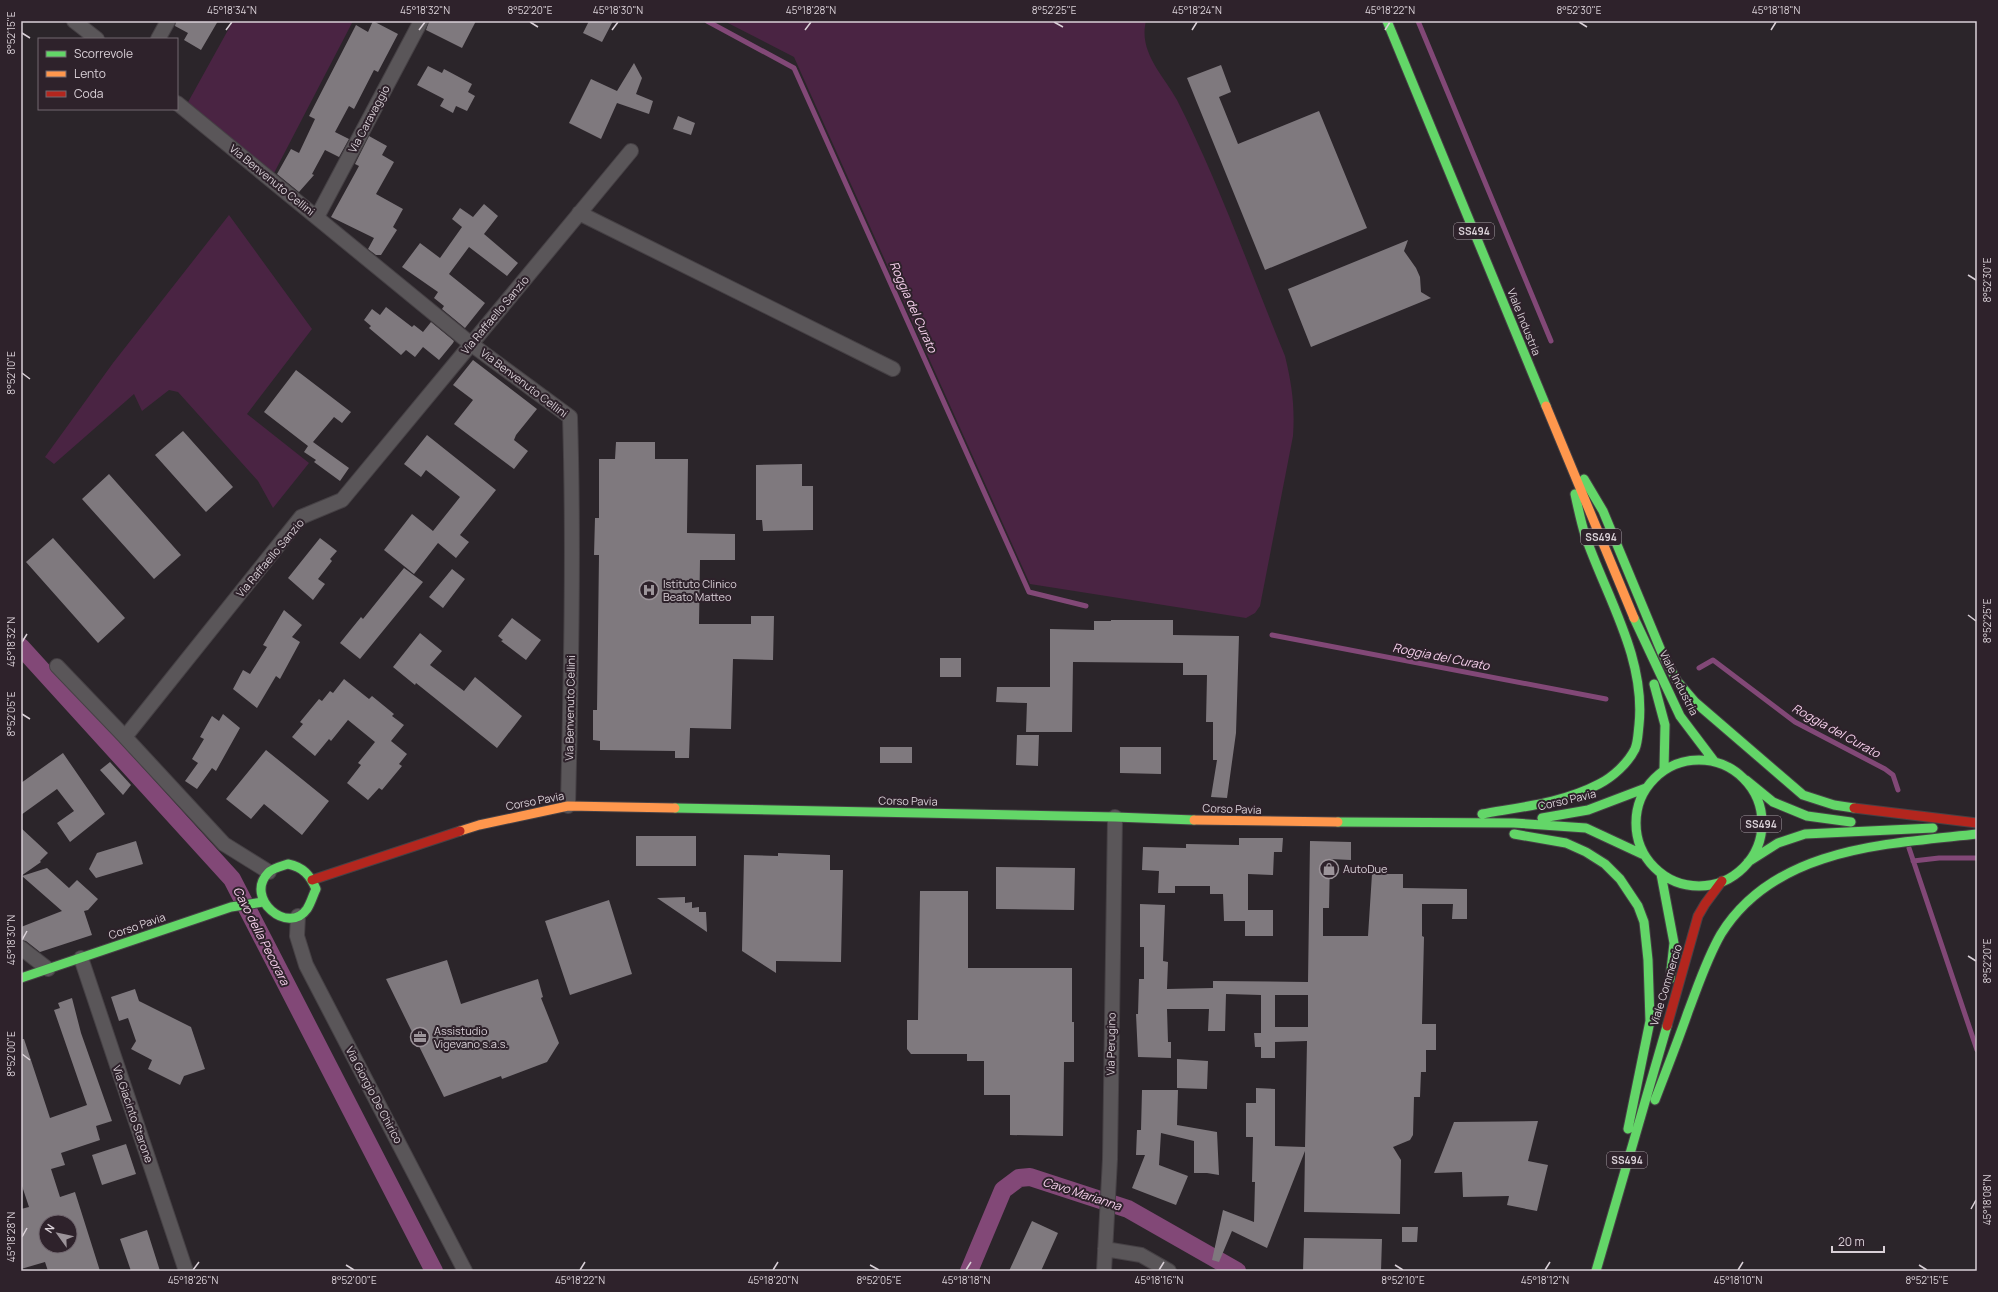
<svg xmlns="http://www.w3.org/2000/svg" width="1998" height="1292" font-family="Manrope,sans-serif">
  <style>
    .green { fill: #4a2443 }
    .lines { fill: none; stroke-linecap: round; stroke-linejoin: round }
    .stream { stroke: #824877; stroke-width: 5 }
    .canal { stroke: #824877; stroke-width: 18 }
    .building { fill: #7f797e; fill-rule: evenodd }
    .street-casing { stroke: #464145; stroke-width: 16 }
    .fast-casing { stroke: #464145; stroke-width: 11 }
    .slow-casing { stroke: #464145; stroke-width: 11 }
    .jam-casing { stroke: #464145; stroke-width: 11 }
    .street { stroke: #5a5659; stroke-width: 14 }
    .fast { stroke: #63d668; stroke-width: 9 }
    .slow { stroke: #ff974d; stroke-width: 9 }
    .jam { stroke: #b3261e; stroke-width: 9 }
    .ticks { fill: none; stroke: #d9d0d7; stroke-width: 1.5 }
    .labels { text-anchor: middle; stroke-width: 4; stroke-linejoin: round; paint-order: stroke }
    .shield { fill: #2e222b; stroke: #a69ca3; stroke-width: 1 }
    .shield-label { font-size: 10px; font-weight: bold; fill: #d9d0d7 }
    .street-label { font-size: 11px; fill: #d9d0d7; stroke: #2e222b }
    .poi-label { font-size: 11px; fill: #d9d0d7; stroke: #2e222b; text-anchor: start }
    .water-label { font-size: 12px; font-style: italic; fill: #f8d2ee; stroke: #2e222b }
    .neatline { fill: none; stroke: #d9d0d7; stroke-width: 1.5 }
    .ticks-label { font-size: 10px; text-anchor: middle; fill: #d9d0d7 }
  </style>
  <rect width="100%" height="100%" fill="#2b252a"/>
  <!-- green -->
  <path class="green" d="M233,21H353L274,173L187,104Z
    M724,21H1146C1138,52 1164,76 1177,100C1219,183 1250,271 1285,356C1292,385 1295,407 1293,436L1260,606L1255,613L1246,618L1030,584L794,57Z
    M229,215L312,329L247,414L309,463L273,508L258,481L178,392L169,390L142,411L134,394L54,464L45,457L113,363Z"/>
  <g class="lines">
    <!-- stream -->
    <path class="stream" d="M707,21L794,68L1029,592L1086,606
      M1418,21L1551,341
      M1272,635L1606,699
      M1699,668L1713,660L1795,722L1885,769L1893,775L1898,790
      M1909,848L1977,1050
      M1913,861L1939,858H1977"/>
    <!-- canal -->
    <path class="canal" d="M21,647L232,879L434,1271
      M969,1271L1003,1190L1019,1178L1030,1177L1128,1209L1237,1271"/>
  </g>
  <!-- building -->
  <path class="building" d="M176,21H218L201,50L184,40L188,33L175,26Z
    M373,21L398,34L378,72L374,70L354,109L349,106L335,132L349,139L339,157L325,150L312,174L314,175L299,192L277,174L291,149L299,153L315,119L309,116L356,25L368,32Z
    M429,21H476L462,48L426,30Z
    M589,21H613L602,42L583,33Z
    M634,63L642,78L636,94L653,101L649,114L617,103L601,139L569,123L591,79L617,91Z
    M1221,65L1231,92L1219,97L1238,144L1319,111L1367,228L1265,270L1187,78Z
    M428,66L442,73L444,69L472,84L468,92L475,96L467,111L456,106L453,113L440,106L444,99L417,85Z
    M678,116L695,123L691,135L673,129Z
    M369,136L387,146L382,155L394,162L376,194L403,209L393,227L397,230L381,255H376L368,249L374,238L331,217L359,166L355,164Z
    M484,204L498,216L484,234L518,263L507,276L469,247L449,274L485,303L465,328L442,309L444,306L434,298L438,292L402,267L420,243L440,258L462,227L452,219L460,208L473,217Z
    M1408,240L1404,251L1416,268L1420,277L1421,292L1431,298L1311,347L1288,289Z
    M386,307L412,327L414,325L423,332L431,322L454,341L453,343L439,360L423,347L415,357L406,350L401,355L369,328L371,326L364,320L372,309L380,315Z
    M473,360L537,409L516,435L514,440L528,451L514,469L454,424L473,400L453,385Z
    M296,370L351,412L342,423L334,417L313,442L349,468L340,481L314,462L316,460L304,452L308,446L264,412Z
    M183,431L233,487L206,512L155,455Z
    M427,435L496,490L460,535L469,542L456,558L438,543L414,574L384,550L412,514L433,531L460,497L426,470L421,477L404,464Z
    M616,442H655V459H688L687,533L735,534V560H700L699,624H751V616H774L773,660L733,659L731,729L690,728L689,758H675V751L600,750V741L593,740V710H597L599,555H594L595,518H599V459H615Z
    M802,464V486H813V530L763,531L762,520H756V465Z
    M109,474L181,555L154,579L82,499Z
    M53,538L125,618L98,643L26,562Z
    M320,538L337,551L330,559L332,561L318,579L325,584L313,600L288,578Z
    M404,568L423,582L360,659L340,643L361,617L363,619Z
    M452,569L465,579L443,608L429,597Z
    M284,610L302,625L292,637L300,642L280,679L276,676L257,708L233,689L243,670L250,674L267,647L263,645Z
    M512,618L541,640L526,660L501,641L503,640L498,636Z
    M1111,620H1173V635L1239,636L1236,733L1227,798L1211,797L1217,760H1213V722H1206L1207,675H1183V663L1073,662L1072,732H1026L1027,703L996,702L997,687H1050V629L1094,630V621H1111Z
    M420,633L442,651L430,665L464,691L475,677L522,716L497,748L416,683L415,685L393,667Z
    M940,658H961V677H940Z
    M344,679L369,699L372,696L394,714L392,716L404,725L391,741L407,754L399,764L402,766L382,790L379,788L368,800L347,783L361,765L358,763L375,742L348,720L331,741L329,739L315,756L292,737L303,724L300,722L319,699L322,701L330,691L333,693Z
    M223,714L240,728L216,771L212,768L197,789L185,781L198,763L192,759L204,739L200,737L212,716L219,721Z
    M1017,735H1039L1038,766L1016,765Z
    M880,747H912V763H880Z
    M1120,747H1161V774L1120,773Z
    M266,750L329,801L302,835L264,804L251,819L226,799Z
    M63,753L105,814L70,842L57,823L74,811L57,789L21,815V783Z
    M110,762L131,785L123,795L100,770Z
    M21,828L48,853L40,861L41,862L21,876Z
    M636,836H696V866H636Z
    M1239,838H1283L1282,852H1274L1273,875L1248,874V910H1273V936H1245V921H1224L1223,894H1210V886H1175V893H1158L1159,871L1142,870L1143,847L1186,848V844L1239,845Z
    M136,841L143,864L96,878L89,869L97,853Z
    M1310,841L1351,842V860L1330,859L1329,908H1323V936H1368L1372,874H1403V888L1467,889V919H1452L1453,904H1422V936L1424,937L1422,1024H1436V1050H1426V1072H1421L1420,1097H1414L1413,1135L1410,1140L1393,1147L1401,1160L1400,1214L1304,1212L1305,1151L1267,1248L1232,1231L1219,1262L1212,1260L1223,1210L1254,1222L1255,1182H1252L1253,1137H1246V1103H1256V1088L1275,1089V1146L1305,1147L1307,1041L1275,1042V1058H1261V1047H1255L1254,1033H1261V995L1226,994L1225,1031H1208L1209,1009H1167L1168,1042H1171V1058L1138,1057L1136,1014H1138L1139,979H1144V947H1140V904L1165,905L1163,961L1168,962L1167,989L1213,988V981L1308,982ZM1275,995H1308V1027H1275Z
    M778,853L830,855V870H843L841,962L776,961V973L742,951L744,855L778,856Z
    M996,867L1075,868L1074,910L996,909Z
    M47,868L69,888L77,880L98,899L88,910L84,911L92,935L40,952L26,941L21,940V927L62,911L22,876Z
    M920,891H968V968H1072V1022H1074V1062H1064L1063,1136L1010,1135V1095H984V1061H967V1054H911L907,1049V1020H918Z
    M685,897V903L692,902V908L699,907V912H706L707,932L657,898Z
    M609,900L632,974L570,995L545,921Z
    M447,960L461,1004L538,979L543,997L541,998L559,1043L547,1062L502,1079L501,1076L444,1097L386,979Z
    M135,989L139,1001L191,1027L205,1069L184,1076L180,1085L148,1069L152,1060L131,1049L136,1041L128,1018L119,1021L111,997Z
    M72,998L81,1033L112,1121L96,1126L100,1140L61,1153L65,1165L51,1169L60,1197L75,1192L100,1271H48L45,1262L21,1269V1209L29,1207L21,1183V1039H24L50,1118L87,1105L54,1010L60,1008L58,1003ZM46,1222H70V1246H46Z
    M1177,1059L1208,1061L1207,1089L1177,1088Z
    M1142,1090H1178L1177,1125L1217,1132L1219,1175L1207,1173H1194V1141L1161,1133L1159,1165L1188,1176L1176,1205L1132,1188L1145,1155H1136L1137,1130H1141Z
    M1538,1121L1528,1161L1548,1165L1537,1211L1507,1205L1509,1196L1463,1197L1462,1172L1434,1173L1454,1122Z
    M126,1144L136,1174L102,1185L92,1155Z
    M1032,1221L1058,1233L1041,1271H1009Z
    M1402,1227H1418L1417,1242H1402Z
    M147,1230L160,1271H131L120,1239Z
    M1304,1238L1382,1239L1381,1271H1303Z"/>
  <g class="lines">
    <defs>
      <path id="street" d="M74,21L97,39
        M158,39L168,21
        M177,103L471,344L570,417C574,546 571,676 568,806
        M579,213L893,369
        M317,217L421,21
        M57,666L125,737
        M269,872L224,844L125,737L301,517L342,500L631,151
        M298,916L297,936L306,965L465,1271
        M21,948L48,969
        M81,958L186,1271
        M1105,1249L1141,1255L1169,1271
        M1104,1271L1110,1159L1115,817"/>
      <path id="fast" d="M1387,21L1546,406
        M1584,479L1603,511L1662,653L1677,681L1695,702L1803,795L1834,805L1854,808
        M1634,618L1680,716L1714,761
        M1654,684L1665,725L1664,770
        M1636 823a63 63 0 1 1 126 0a63 63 0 1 1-126 0Z
        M1746,780L1773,802L1807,816L1851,822
        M675,808L1115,817L1194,820
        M1482,814C1521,807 1563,803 1599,784C1613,777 1628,763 1635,749C1638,742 1638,733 1639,725C1646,658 1606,596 1585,535C1581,522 1578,508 1575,494
        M1542,818L1588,810L1646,788
        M1338,822L1514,823L1586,828L1644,855
        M1514,834L1566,843L1586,852L1605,864L1620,879L1638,906L1644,922L1648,960L1650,1021L1628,1129
        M1748,862L1778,843L1805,834L1933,828
        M288,864C303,867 310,875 316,889C313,895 311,903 307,909C288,936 244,898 268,873C272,868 282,866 288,864Z
        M1661,874L1674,943L1670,979
        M21,978L231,907L263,902
        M1655,1100C1666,1071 1678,1041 1688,1012C1698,986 1707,958 1721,934C1775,847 1887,844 1977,834
        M1596,1271L1667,1026"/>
      <path id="slow" d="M1546,406L1634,618
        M1194,820L1338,822
        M460,831L479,825L568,806L675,808"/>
      <path id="jam" d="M1854,808L1977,823
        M312,880L460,831
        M1667,1026L1698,916L1705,904L1722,881"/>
    </defs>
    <!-- street casing -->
    <use href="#street" class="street-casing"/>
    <!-- fast casing -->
    <use href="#fast" class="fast-casing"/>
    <!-- slow casing -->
    <use href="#slow" class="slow-casing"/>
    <!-- jam casing -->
    <use href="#jam" class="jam-casing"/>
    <!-- street -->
    <use href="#street" class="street"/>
    <!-- fast -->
    <use href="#fast" class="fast"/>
    <!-- slow -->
    <use href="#slow" class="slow"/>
    <!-- jam -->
    <use href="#jam" class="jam"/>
  </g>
  <!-- ticks -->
  <path class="ticks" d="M530,22L538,27M1054,22L1063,27M1579,22L1587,27M226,30L232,22M419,30L425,22M612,30L618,22M805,30L811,22M1192,30L1197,22M1385,30L1390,22M1771,30L1776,22M22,33L30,38M1968,275L1976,280M22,373L30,379M1968,615L1976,621M22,642L27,634M22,714L30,719M22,940L27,931M1968,956L1976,961M22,1054L30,1060M1971,1209L1976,1200M22,1237L27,1228M346,1265L354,1270M870,1265L879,1270M1395,1265L1403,1270M1919,1265L1927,1270M193,1270L199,1262M580,1270L585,1262M773,1270L778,1262M966,1270L971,1262M1159,1270L1164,1262M1545,1270L1550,1262M1738,1270L1743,1262"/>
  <!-- icons -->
  <defs>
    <symbol id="hospital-ring" viewBox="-11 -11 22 22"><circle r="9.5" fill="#2e222b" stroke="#9c949a" stroke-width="1.5"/><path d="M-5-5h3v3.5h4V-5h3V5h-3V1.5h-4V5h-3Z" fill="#9c949a"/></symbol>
    <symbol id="shop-ring" viewBox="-11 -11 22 22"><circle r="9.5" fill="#2e222b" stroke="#9c949a" stroke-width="1.5"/><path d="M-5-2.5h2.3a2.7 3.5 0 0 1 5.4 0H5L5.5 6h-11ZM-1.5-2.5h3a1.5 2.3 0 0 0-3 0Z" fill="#9c949a"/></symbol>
    <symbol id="office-ring" viewBox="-11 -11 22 22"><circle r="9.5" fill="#2e222b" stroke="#9c949a" stroke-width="1.5"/><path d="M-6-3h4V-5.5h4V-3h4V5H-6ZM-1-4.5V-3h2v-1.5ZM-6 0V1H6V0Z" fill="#9c949a"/></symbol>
  </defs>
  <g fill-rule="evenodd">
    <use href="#hospital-ring" x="638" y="579" width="22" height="22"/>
    <use href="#shop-ring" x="1318" y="858" width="22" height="22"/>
    <use href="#office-ring" x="409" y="1026" width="22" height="22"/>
  </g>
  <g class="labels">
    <!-- shield labels -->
    <g class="shield">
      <rect x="1454" y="223" width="40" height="16" rx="3"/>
      <rect x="1581" y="529" width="40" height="16" rx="3"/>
      <rect x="1741" y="816" width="40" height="16" rx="3"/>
      <rect x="1607" y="1152" width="40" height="16" rx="3"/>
    </g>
    <g class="shield-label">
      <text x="1474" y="235">SS494</text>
      <text x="1601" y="541">SS494</text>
      <text x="1761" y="828">SS494</text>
      <text x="1627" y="1164">SS494</text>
    </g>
    <!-- street labels -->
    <g class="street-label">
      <text transform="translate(369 119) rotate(-62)" y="4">Via Caravaggio</text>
      <text transform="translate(272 180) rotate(39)" y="4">Via Benvenuto Cellini</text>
      <text transform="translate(495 315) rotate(-50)" y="4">Via Raffaello Sanzio</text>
      <text transform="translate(1524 322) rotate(68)" y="4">Viale Industria</text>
      <text transform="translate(524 383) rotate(37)" y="4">Via Benvenuto Cellini</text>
      <text transform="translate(270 558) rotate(-50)" y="4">Via Raffaello Sanzio</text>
      <text transform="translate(1679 683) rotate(63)" y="4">Viale Industria</text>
      <text transform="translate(570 708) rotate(-89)" y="4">Via Benvenuto Cellini</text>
      <text transform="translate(1567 800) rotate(-13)" y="4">Corso Pavia</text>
      <text transform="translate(535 801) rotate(-11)" y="4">Corso Pavia</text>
      <text transform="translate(908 801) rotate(1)" y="4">Corso Pavia</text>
      <text transform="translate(1232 809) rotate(2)" y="4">Corso Pavia</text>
      <text transform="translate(137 926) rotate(-19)" y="4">Corso Pavia</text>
      <text transform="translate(1666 985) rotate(-73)" y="4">Viale Commercio</text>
      <text transform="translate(1111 1044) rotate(-89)" y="4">Via Perugino</text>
      <text transform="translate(374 1095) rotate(62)" y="4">Via Giorgio De Chirico</text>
      <text transform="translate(133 1114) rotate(71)" y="4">Via Giacinto Starone</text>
    </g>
    <!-- poi labels -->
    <g class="poi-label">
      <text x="663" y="588">Istituto Clinico<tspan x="663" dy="13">Beato Matteo</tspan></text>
      <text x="1343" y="873">AutoDue</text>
      <text x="434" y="1035">Assistudio<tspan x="434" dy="13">Vigevano s.a.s.</tspan></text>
    </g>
    <!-- water labels -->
    <g class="water-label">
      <text transform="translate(913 307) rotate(66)" y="4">Roggia del Curato</text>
      <text transform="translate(1441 657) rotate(11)" y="4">Roggia del Curato</text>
      <text transform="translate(1836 731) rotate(29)" y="4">Roggia del Curato</text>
      <text transform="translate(261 936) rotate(63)" y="4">Cavo della Pecorara</text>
      <text transform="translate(1082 1194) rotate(18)" y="4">Cavo Marianna</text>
    </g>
  </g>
  <!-- border -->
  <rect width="1998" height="1292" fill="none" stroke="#2e222b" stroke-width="44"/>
  <!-- legend -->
  <rect x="38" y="38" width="140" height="72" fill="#2e222b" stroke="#726870"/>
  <rect x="46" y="51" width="20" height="6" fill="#63d668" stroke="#726870"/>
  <text x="74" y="58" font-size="12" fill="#d9d0d7">Scorrevole</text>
  <rect x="46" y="71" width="20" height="6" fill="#ff974d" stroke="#726870"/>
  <text x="74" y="78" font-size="12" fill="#d9d0d7">Lento</text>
  <rect x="46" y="91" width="20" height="6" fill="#b3261e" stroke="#726870"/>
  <text x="74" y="98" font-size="12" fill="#d9d0d7">Coda</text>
  <!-- north arrow -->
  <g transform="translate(58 1234) rotate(303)"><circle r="19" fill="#2e222b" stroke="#726870"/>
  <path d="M0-3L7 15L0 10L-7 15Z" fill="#9c949a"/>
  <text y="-6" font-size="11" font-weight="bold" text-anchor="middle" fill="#d9d0d7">N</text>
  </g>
  <!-- scale -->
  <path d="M1832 1246v6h52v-6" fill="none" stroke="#d9d0d7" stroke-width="2"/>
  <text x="1838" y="1246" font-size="12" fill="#d9d0d7" stroke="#2e222b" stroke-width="3" paint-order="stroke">20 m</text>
  <rect x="22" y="22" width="1954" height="1248" class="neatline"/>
  <g class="ticks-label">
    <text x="232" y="14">45°18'34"N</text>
    <text x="425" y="14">45°18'32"N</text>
    <text x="530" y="14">8°52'20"E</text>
    <text x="618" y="14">45°18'30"N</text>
    <text x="811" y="14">45°18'28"N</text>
    <text x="1054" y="14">8°52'25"E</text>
    <text x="1197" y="14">45°18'24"N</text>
    <text x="1390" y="14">45°18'22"N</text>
    <text x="1579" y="14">8°52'30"E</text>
    <text x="1776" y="14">45°18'18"N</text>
    <text transform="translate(11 33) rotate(-90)" y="4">8°52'15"E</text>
    <text transform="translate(1987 280) rotate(-90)" y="4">8°52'30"E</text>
    <text transform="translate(11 373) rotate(-90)" y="4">8°52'10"E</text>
    <text transform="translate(1987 621) rotate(-90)" y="4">8°52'25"E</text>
    <text transform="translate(11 642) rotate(-90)" y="4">45°18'32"N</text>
    <text transform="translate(11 714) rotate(-90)" y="4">8°52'05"E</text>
    <text transform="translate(11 940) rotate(-90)" y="4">45°18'30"N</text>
    <text transform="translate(1987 961) rotate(-90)" y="4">8°52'20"E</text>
    <text transform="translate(11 1054) rotate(-90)" y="4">8°52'00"E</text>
    <text transform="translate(1987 1200) rotate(-90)" y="4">45°18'08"N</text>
    <text transform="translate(11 1237) rotate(-90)" y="4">45°18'28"N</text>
    <text x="193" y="1284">45°18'26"N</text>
    <text x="354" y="1284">8°52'00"E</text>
    <text x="580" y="1284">45°18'22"N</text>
    <text x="773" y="1284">45°18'20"N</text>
    <text x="879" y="1284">8°52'05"E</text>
    <text x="966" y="1284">45°18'18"N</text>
    <text x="1159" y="1284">45°18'16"N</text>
    <text x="1403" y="1284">8°52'10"E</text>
    <text x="1545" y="1284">45°18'12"N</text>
    <text x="1738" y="1284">45°18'10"N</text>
    <text x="1927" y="1284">8°52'15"E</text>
  </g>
</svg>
